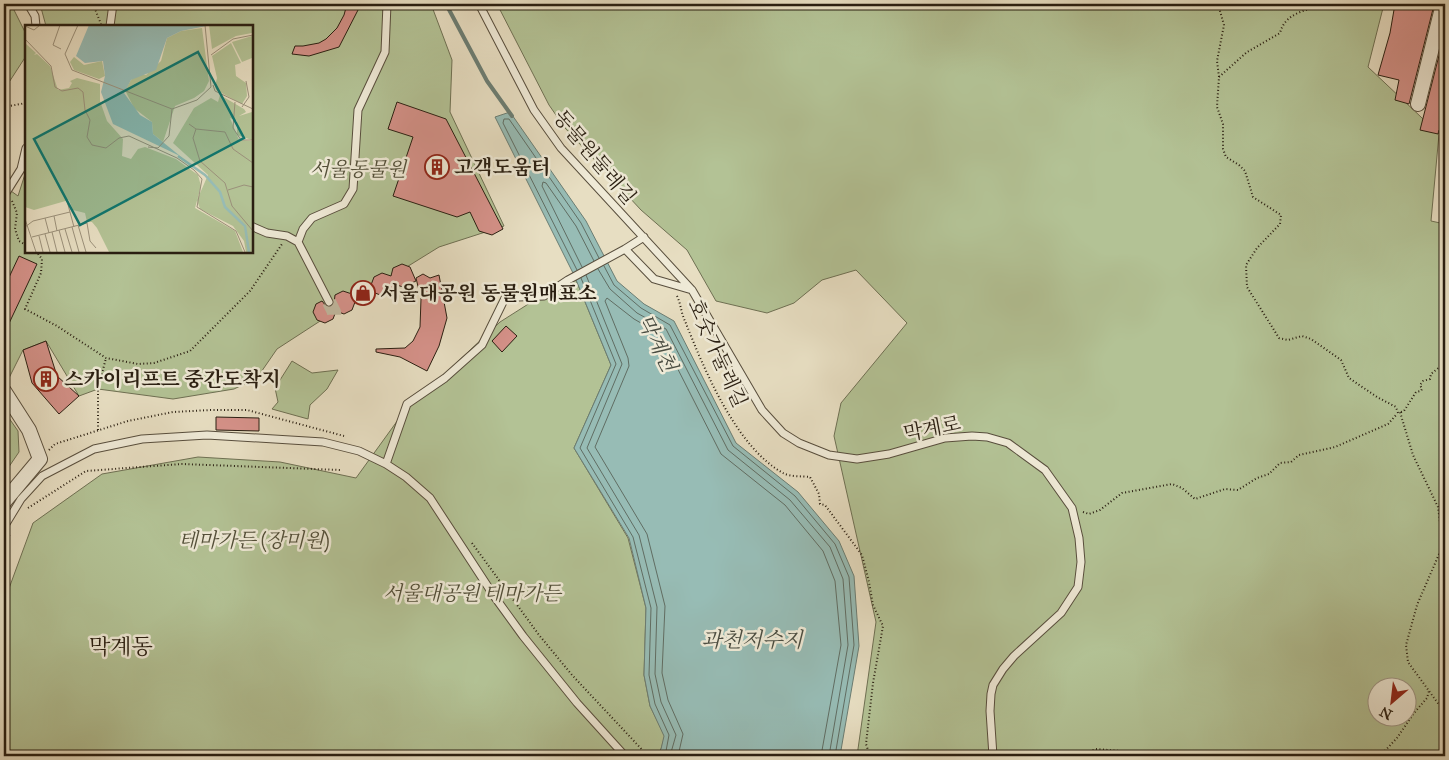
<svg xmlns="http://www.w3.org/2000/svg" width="1449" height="760" font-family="'IM FELL Great Primer','Noto Serif KR',serif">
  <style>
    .green { fill: #b3c295; stroke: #6e7053; fill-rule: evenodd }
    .water { fill: #97bcb5; stroke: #6b7d73 }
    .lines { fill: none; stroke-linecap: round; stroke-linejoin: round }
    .shore { stroke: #606d63; stroke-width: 1 }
    .stream { stroke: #6b7d73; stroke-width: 4 }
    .building { fill: #d59189; stroke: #291e11 }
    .street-tunnel { stroke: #c1b89f; stroke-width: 14; stroke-dasharray: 14 7; stroke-linecap: butt }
    .lane-casing { stroke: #584e3d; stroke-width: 9 }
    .street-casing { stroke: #584e3d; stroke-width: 16 }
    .path { stroke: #291e11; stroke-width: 2; stroke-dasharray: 1 2.5; stroke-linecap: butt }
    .lane { stroke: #efead7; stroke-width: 7 }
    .street { stroke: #efead7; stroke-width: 14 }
    .labels { text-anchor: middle; stroke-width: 5; stroke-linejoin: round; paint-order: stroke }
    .street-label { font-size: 20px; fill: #291e11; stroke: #efead7 }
    .poi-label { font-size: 20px; font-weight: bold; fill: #291e11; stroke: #efead7; text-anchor: start }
    .park-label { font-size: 20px; font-style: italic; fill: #524f39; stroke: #efead7 }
    .water-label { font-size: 21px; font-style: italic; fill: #4a4d42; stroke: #efead7 }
    .quarter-label { font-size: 22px; fill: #291e11; stroke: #efead7 }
    .inset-river { fill: none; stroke: #97bcb5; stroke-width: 2.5 }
    .inset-road { fill: none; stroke: #9b917b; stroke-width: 1 }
    .view { fill: #0f766e; fill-opacity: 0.15; stroke: #0f766e; stroke-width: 2.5 }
    .inset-edge { fill: none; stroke: #291e11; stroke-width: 2.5 }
  </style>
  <rect width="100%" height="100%" fill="#e7dec2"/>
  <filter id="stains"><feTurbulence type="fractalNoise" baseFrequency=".004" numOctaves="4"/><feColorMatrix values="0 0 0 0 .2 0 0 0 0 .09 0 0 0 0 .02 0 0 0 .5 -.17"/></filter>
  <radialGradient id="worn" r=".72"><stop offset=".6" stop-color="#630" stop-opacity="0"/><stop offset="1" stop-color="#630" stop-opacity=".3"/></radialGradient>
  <!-- green -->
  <path class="green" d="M4,4H9L12,6L26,34V56L4,90Z
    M40,4H431L452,60L450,112L504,226L439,247L334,312L277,349L257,378L234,389L173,399L98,389L79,396L46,341L23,350L7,382L4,377V186L18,196L26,171V251H251V26H46Z
    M497,4H1384L1368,67L1439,134L1431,221L1445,224V756H857L876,622L834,436L841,403L907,323L856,270L822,280L794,303L767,313L716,301L687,250L641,210L565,128L549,105ZM1376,688H1406V718H1376Z
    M574,275L611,365L574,448L628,538L646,608L644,675L650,706L665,736L661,749L655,756H4V602L33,523L102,474L198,457L280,462L356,478L403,413L500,322Z
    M292,361L312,373L338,370L327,389L310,405L308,419L272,409L278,402L275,388Z
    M4,411L18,431L19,452L4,474Z"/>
  <!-- water -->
  <path class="water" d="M510,112L586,221L617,281L644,304L674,321L736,443L798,492L839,541L854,576L859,646L840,756H655L661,749L664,736L650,706L644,675L646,608L629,538L574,448L611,365L574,275L495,117Z"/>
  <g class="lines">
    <!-- shore -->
    <path class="shore" d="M604,266L614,285L641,308L670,325L733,446L795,496L835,544L849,577L854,645L835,756
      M582,267L542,186L543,182L546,183L576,226L594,261
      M598,269L610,289L637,313L666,329L728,450L790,500L830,547L843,579L848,645L829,756
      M577,270L503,123L504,119H509L581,223L599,258
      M586,275L622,364L587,448L639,535L657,607L655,674L661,702L676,735L670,756
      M581,278L616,364L580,448L633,537L651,608L649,675L655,704L669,735L666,751L661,756
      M678,756L683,734L668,700L662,673L665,606L647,534L595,447L629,366L628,358L605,301L607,298L634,319L660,334L721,454L785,505L823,551L835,581L841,645L821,756"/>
    <!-- stream -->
    <path class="stream" d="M446,4L487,81L512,116"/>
  </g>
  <!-- building -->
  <path class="building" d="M347,4H358V10L339,47L309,56L292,54L295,46H303L319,43L326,39L337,28L344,15Z
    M1395,4H1404L1416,7L1417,4L1433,9L1409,104L1395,100L1399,80L1378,75L1390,33Z
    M1445,32V131L1439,130L1438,134L1420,130Z
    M397,102L446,119L503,229L492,235L479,231L470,212L457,217L393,196L413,137L388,129Z
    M19,256L37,264L4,334V288Z
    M402,264L410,267L416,281L403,287L394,284L391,292L383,296L375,293L372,301L364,305L355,302L352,310L344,314L336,311L333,319L325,323L317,320L313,312L316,304L322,301L326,306L331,307L334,304L335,295L343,291L352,294L355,286L363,282L371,285L374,277L382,273L391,276L393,268Z
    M423,274L430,278L439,275L447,318L439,346L427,371L400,357L376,352V349L405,348L413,341L420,327L421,299L416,278Z
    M506,326L517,336L502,352L492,341Z
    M46,341L57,376L79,396L59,414L32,383L23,350Z
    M216,417L259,418V431L216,430Z"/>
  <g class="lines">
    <!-- street-tunnel -->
    <path class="street-tunnel" d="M329,302L334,312V317"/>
    <defs>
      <path id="lane" d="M28,4L35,16L36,26
        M479,4L534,110L561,148L692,290L762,410L783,433L799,443L829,455L857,459L889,454L945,438L972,436L987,437L1008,443L1045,470L1072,508L1079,538L1081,562L1078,587L1061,613L1014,656L1003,669L993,685L991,694L990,711L993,756
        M110,26L113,4
        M4,196L21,169L26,148
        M251,226L267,233L287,236L298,242
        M625,249L644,237
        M329,302L298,242L303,229L312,218L344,204L353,189L358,110L385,52L387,4
        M386,464L407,404L445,378L482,345L507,294L519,297L544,296L568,280L625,249L654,279L692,290
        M4,527L21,499L42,476L94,449L142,439L207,435L323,442L359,451L386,464L406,477L430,498L494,596L523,636L577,703L625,756"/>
      <path id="street" d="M1418,104L1443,4
        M4,391L29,430L40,459L4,502"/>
    </defs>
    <!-- lane casing -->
    <use href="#lane" class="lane-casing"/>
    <!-- street casing -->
    <use href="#street" class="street-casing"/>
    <!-- path -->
    <path class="path" d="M93,4L101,24
      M1218,4L1224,25L1217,61L1219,77L1217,107L1223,124V149L1226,157L1239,165L1245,171L1253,197L1281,215L1280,224L1257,248L1246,265L1247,287L1279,338L1288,340L1302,336L1311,339L1341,360L1349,378L1377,397L1396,407L1398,413L1400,412L1413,455L1438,507L1443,545L1417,605L1406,645L1408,662L1445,713
      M1219,77L1247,52L1280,33C1284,17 1298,12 1313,8L1314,4
      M4,107L26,103
      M12,201L17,213L15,229L19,241L26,245
      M36,251L42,259L41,273L25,309L57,326L106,358L138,364L154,363L190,351L250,291L282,244
      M677,296C681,304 681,313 685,321C704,369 736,447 783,473C790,477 802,476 810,477L819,494L820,504L825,505L862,555L869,582L873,605L883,626L873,683L866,744L870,756
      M1401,412L1404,411L1416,392L1421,391L1422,389L1420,385L1423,381L1430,379L1431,374L1442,365L1445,357
      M98,430V389L106,358
      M49,450L55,444L128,421L173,412L211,410H247L344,436
      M28,508L86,471L182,464L341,470
      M1083,512L1089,514L1100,510L1122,493L1172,484L1182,488L1195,499L1225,489L1238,490L1257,478L1269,474L1280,463L1291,462L1299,455L1335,447L1388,424L1397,414
      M472,543L539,635L572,675L648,756
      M4,545L10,534
      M1084,756L1095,749L1148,753L1156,756
      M1380,756L1397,738L1414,713L1427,698L1429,691"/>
    <!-- lane -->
    <use href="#lane" class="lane"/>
    <!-- street -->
    <use href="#street" class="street"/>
  </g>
  <!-- icons -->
  <defs>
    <symbol id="building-ring" viewBox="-11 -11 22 22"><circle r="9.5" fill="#efead7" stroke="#8f2418" stroke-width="1.5"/><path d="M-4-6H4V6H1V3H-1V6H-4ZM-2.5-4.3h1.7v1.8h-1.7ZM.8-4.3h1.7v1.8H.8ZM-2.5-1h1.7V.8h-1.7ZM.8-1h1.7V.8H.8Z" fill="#8f2418"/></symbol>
    <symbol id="shop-ring" viewBox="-11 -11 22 22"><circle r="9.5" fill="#efead7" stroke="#8f2418" stroke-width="1.5"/><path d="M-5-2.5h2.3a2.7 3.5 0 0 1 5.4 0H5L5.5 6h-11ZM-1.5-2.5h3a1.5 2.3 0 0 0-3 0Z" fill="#8f2418"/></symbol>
  </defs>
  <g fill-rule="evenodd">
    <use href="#building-ring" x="423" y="153" width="28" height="28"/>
    <use href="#shop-ring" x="349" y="279" width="28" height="28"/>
    <use href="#building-ring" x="32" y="365" width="28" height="28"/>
  </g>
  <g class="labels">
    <!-- street labels -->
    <g class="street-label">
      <text transform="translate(595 157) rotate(50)" y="7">동물원둘레길</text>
      <text transform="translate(718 353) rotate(66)" y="7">호숫가둘레길</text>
      <text transform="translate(932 428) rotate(-11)" y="7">막계로</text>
    </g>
    <!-- poi labels -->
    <g class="poi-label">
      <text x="454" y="174">고객도움터</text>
      <text x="380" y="300">서울대공원 동물원매표소</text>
      <text x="64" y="386">스카이리프트 중간도착지</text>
    </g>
    <!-- park labels -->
    <g class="park-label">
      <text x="358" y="176">서울동물원</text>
      <text x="254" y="547">테마가든 (장미원)</text>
      <text x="472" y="600">서울대공원 테마가든</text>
    </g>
    <!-- water labels -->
    <g class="water-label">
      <text transform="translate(657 343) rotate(63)" y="7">막계천</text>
      <text x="752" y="647">과천저수지</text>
    </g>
    <!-- quarter labels -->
    <g class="quarter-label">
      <text x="121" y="654">막계동</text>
    </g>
  </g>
  <!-- overview -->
  <g transform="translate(25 25)">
    <rect width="228" height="228" fill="#e7dec2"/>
    <path d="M184,0H227V8L211,11L187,24ZM177,3L184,56L179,66L169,73L150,81L138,117L128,109L127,97L109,83L100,65L106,55L114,49L121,50L136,36L142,13L156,6ZM227,11V33L217,37L207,17ZM0,18L11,28L9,30L12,29L25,41L33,65L44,63L47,58L45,56L52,53L75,59V76L82,96L98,114L97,131L106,134L113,124L120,122L151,134L173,150L176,161L170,183L210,206L218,227H84L72,203L67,197H62L60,188L48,185L44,175L9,185L0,182ZM206,18L216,38L210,40L211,51L221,58L222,71L217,79L191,65L190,61L192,53L187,31ZM49,32L59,40L77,36L80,51L74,54L49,45L45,37ZM195,70L219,84L221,87L214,91L227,87V115L212,110V96L205,93L214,115L227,116V227H221L219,216L208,201L175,184L172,175L183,150L148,118L169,83L186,73L193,77Z" fill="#b3c295"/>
    <path d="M64,0H187L156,6L142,13L131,45L106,55L99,68L115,90L127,97L128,109L155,131L88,99L76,67L80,51L78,36L60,38L51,31Z" fill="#97bcb5"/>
    <path class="inset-river" d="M153,131L180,150L195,167L200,182L220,201L224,227"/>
    <path class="inset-road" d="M35,0L28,20L36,24M53,0L40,29L47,45L147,84L172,75L186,62L180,0M0,1L9,5L15,0M0,14L26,41L30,62L37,66L53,63L58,67L60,85L65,95L62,112L67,120L81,123L94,113L104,111L152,133L169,145L177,154L172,182L211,206L220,227M186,30L208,14L228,10M188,60L190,66L228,84M210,77L208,103L216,115H228M217,82L224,72L221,56M164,99L171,104L168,113L175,136L200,158L207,181L228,206M171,104L200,107L208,124L228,138M123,122L133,123L144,111L147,84M203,165L219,160L228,162M42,176L49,202M29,191L32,206M20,193L24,208M0,194L11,227M53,200L61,227M0,202L8,196L45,187M47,202L54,227M40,204L47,227M34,205L40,227M27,207L32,227M20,209L25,227M14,211L18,227M7,212L62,198L65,216L71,223"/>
    <path class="view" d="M173,27L219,113L55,200L9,114Z"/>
    <rect width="228" height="228" class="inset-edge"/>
  </g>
  <!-- margin -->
  <rect width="1449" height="760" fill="none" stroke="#e7dec2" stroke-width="20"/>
  <rect x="5" y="5" width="1439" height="750" fill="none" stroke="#291e11" stroke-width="2.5"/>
  <rect x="10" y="10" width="1429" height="740" fill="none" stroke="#291e11"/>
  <!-- north arrow -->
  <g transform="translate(1392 702) rotate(208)"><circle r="24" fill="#efead7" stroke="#a09888"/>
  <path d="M0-4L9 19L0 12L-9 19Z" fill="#8f2418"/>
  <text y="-8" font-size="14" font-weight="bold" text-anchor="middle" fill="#291e11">N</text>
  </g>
  <rect width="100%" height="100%" filter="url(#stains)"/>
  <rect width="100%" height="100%" fill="url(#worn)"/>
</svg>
